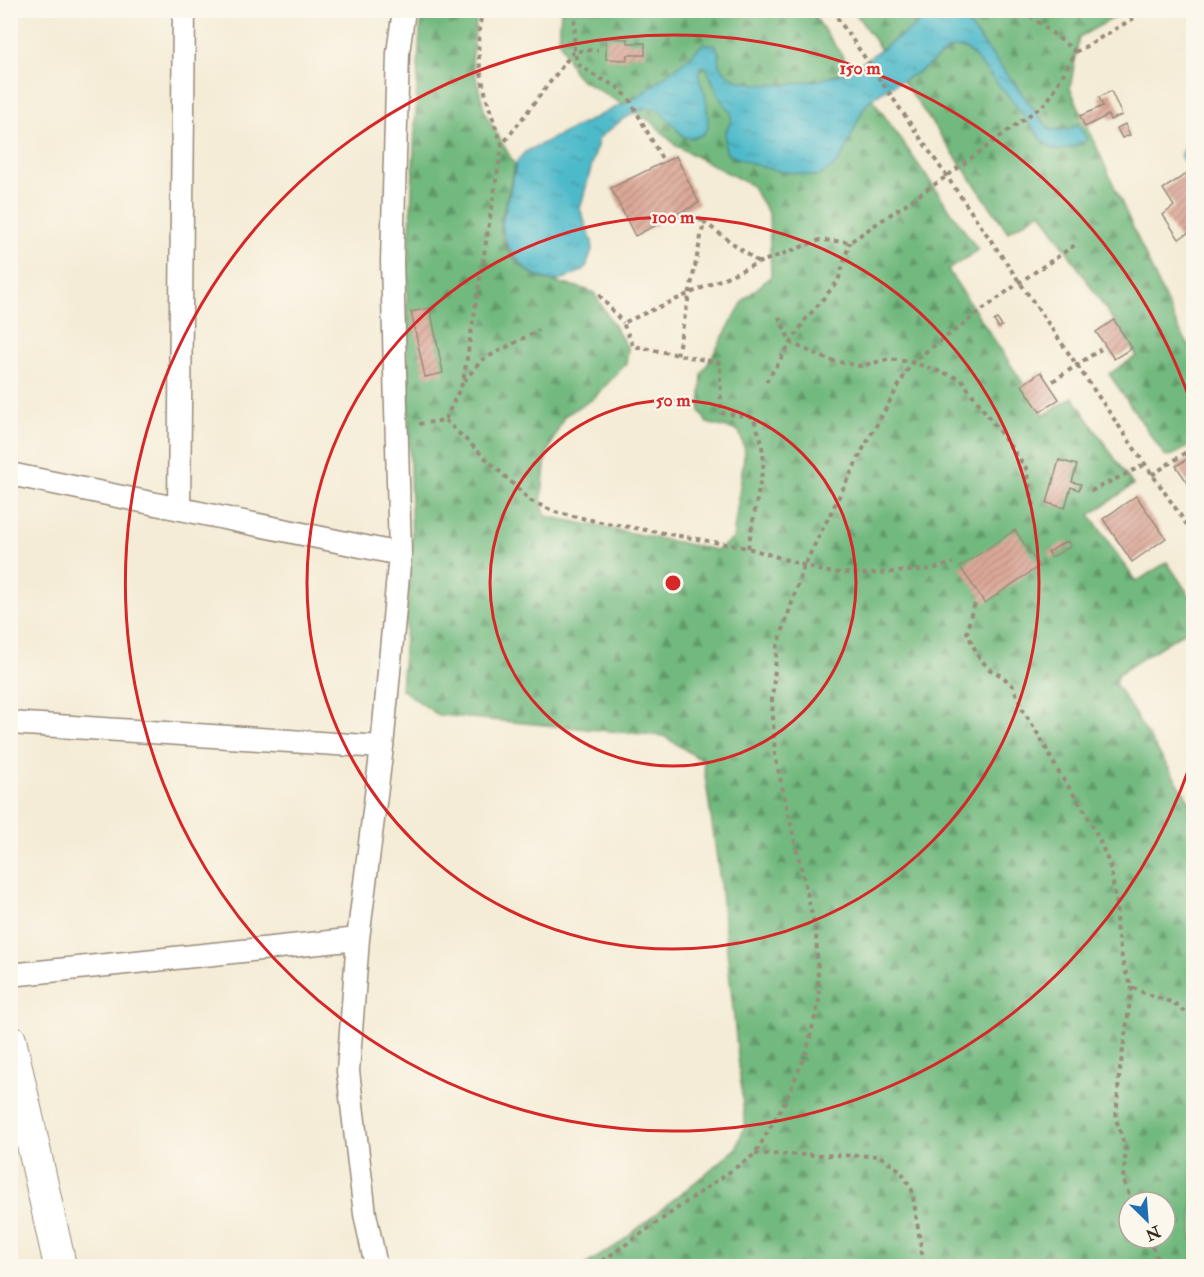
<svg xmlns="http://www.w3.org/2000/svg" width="1204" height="1277" font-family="'IM FELL Double Pica',serif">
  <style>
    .forest { fill: url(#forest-firs); stroke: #56724e; stroke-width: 1.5; fill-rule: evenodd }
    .water { fill: url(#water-ripples); stroke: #447274; stroke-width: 1.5 }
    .building { fill: url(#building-hatch) }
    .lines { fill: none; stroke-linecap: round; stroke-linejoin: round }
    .minor-casing { stroke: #988b7a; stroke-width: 25 }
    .secondary-casing { stroke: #988b7a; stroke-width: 34 }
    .path { stroke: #988b7a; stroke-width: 4; stroke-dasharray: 4.5 4.5; stroke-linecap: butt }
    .minor { stroke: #fff; stroke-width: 22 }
    .secondary { stroke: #fff; stroke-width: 32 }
    .ring { fill: none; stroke: #d62828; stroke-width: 3 }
    .centre { fill: #d62828; stroke: #fbf7ec; stroke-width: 3 }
    .ring-label { font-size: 18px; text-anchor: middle; font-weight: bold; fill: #d62828; stroke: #fbf7ec; stroke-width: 5; stroke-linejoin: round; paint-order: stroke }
  </style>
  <defs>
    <pattern id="forest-firs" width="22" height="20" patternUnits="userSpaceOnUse" patternTransform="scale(1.5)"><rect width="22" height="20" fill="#72b97f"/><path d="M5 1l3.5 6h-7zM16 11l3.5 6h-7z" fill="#5f9767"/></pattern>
    <pattern id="water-ripples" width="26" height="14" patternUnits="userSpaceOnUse" patternTransform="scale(1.5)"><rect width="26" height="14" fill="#4ebaca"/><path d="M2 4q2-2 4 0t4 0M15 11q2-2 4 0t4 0" fill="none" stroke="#4297a3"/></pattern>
    <pattern id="building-hatch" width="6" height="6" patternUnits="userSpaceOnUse" patternTransform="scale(1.5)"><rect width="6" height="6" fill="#dca99a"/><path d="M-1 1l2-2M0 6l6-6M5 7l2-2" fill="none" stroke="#b48a7d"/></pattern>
  </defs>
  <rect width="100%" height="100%" fill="#fbf7ec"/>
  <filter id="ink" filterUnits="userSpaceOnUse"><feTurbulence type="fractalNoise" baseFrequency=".0167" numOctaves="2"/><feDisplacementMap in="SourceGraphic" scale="12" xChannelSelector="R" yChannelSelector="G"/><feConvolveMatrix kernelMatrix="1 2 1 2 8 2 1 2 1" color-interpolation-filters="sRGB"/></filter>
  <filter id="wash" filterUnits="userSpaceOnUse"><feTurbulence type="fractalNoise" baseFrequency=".008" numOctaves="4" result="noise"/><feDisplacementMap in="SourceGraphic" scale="24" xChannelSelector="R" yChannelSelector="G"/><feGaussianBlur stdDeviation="1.35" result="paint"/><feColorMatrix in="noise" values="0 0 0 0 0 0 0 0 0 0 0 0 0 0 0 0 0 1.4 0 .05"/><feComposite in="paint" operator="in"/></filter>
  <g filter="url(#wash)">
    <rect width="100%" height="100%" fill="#f4ecd6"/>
    <!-- forest -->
    <path class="forest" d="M422,11H477L472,61L485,113L515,165C512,179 508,192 505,206C503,212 501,218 501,224C500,251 525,274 549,281C563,285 582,286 594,293L628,349L626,364L593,399L564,416L546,457L541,503L546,516L717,550L733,539L745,450L739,431L707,423L700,411L702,374L744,300L771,276L769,214L751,185L676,146L652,122L580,79L573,71L559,39L561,11H811L978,250L948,270L1044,415L1073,397L1133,485L1090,515L1136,582L1167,562L1193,601V626L1118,674L1115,683L1193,807V1266H583L616,1246L736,1149L745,1125L719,873L703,761L664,736L438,715L401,689L412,547L406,314L419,45ZM1129,1202H1165V1238H1129Z
      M854,11H1126L1079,37L1070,88L1179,330L1193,352L1194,439C1188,448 1175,456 1165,456L1109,374L1137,356L1041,212L1008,232Z"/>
    <!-- water -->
    <path class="water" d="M947,11L958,15L970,26L1050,130L1069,129L1078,124L1087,140L1073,147L1061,150L1054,149L1045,144L1015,104L971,53C966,49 961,47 954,48C941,52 931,65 920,71C906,80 876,91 866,105C849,129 851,162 820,175C812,178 805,174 797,173C790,172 782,172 775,170C758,167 743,160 727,154L725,146V133L731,121V112L721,100L706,67L701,66C694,76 704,87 706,98C708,108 708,119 708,128L702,135L691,138L684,137L660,111L653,108H644L623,119L599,138L580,209L592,242V249L586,267L582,271L558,281H551L537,276L527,270L516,258L507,245L503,232L502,223L517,161L525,152L637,97L690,57L703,44H711L716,46L718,51L719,65L728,75L741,81L758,84L784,85L818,80L848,72L933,14Z
      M1193,141V157L1187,161H1183L1181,157C1183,149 1187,145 1193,141Z"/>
    <g id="blocks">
      <!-- building -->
      <path class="building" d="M606,38L628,39V43H645V55H627V60L606,59Z
        M1111,91L1122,115L1110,120L1108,115L1085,127L1080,116L1103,106L1099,97Z
        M1125,124L1130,135L1122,138L1117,128Z
        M676,156L699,203L635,236L611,188Z
        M1194,169V236L1191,231L1179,239L1163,215L1174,206L1163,189Z
        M430,308L443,373L425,377L411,312Z
        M997,319L1002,326L999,328L994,321Z
        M1114,320L1132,348L1114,359L1096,332Z
        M1041,372L1059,399L1040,412L1022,385Z
        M1194,455V492L1176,466Z
        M1059,460L1077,465L1072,482L1081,484L1079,490L1071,487L1065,508L1047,503Z
        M1136,496L1166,538L1132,562L1103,519Z
        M1015,530L1039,566L985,603L960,567Z
        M1067,541L1071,546L1051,558L1048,552Z"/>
    </g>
  </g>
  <g filter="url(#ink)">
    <use href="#blocks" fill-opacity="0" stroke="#988b7a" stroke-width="1.5"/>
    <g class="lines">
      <defs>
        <path id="minor" d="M10,474L400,554
          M179,508L184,10
          M10,723L382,747
          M10,975L358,939
          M376,1266L365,1214L348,1071L358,939L382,747L400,554L392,261L398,53L404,10"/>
        <path id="secondary" d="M10,1040L60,1266"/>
      </defs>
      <!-- minor casing -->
      <use href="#minor" class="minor-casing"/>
      <!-- secondary casing -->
      <use href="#secondary" class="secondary-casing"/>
      <!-- path -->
      <path class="path" d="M483,10C470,56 487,102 502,145L574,51L598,50
        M575,10L574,51L578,64L597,77L617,87L629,98L662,159
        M719,10L734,16L771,12L774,10
        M832,10L1194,535
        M1023,10L1076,52
        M691,214L704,222
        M599,295L623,323
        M779,317L791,343L829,360L860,366L889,359L912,362L961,379L1026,468L1034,508
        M677,355L704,222L758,262
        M464,381L482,360L539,330
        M1053,381L1101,349
        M766,382L806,319L838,281L850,242
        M445,420L531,501L555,512L595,521L748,548L826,572L866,574L933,569L953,563
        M419,424L445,420L463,382L502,145
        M1152,475L1194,447
        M1091,491L1146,464
        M748,548L764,462L761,439L753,417L721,413L720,363L633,346L623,323L758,263L820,240L850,242L947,176L1047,102L1076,52L1148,10
        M975,604L971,614L967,632L978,656L989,669L1002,676L1013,686L1023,710L1041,739L1059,773L1085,811L1099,839L1110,866L1117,906L1116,926L1124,968L1132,987L1144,993L1174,1003L1194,1019
        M1132,987L1119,1077L1116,1119L1126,1150L1123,1180L1132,1202
        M755,1154L880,1156L901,1171L912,1190L924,1266
        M1148,1238L1161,1266
        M595,1266L755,1154L786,1100L806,1053L819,1001L816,932L775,756L772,700L777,648L804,566L863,449L912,362L1020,282L1075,245"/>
      <!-- minor -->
      <use href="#minor" class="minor"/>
      <!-- secondary -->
      <use href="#secondary" class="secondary"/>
    </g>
  </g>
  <!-- distance rings -->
  <g class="ring">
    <circle cx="673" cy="583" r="183"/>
    <circle cx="673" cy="583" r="366"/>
    <path d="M1193 757A548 548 0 1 1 1193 409"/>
  </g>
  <circle cx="673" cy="583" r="9" class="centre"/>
  <g class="ring-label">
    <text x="860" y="74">150 m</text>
    <text x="673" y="223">100 m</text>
    <text x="673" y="406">50 m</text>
  </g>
  <!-- margin -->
  <rect width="1204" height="1277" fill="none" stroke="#fbf7ec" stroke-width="36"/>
  <!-- north arrow -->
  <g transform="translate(1147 1220) rotate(155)"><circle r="28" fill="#fbf7ec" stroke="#aea59a" stroke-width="1.5"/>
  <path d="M0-4.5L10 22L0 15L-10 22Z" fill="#1f6fb2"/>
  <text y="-9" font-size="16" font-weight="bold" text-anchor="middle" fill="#3b2a1e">N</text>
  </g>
</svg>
